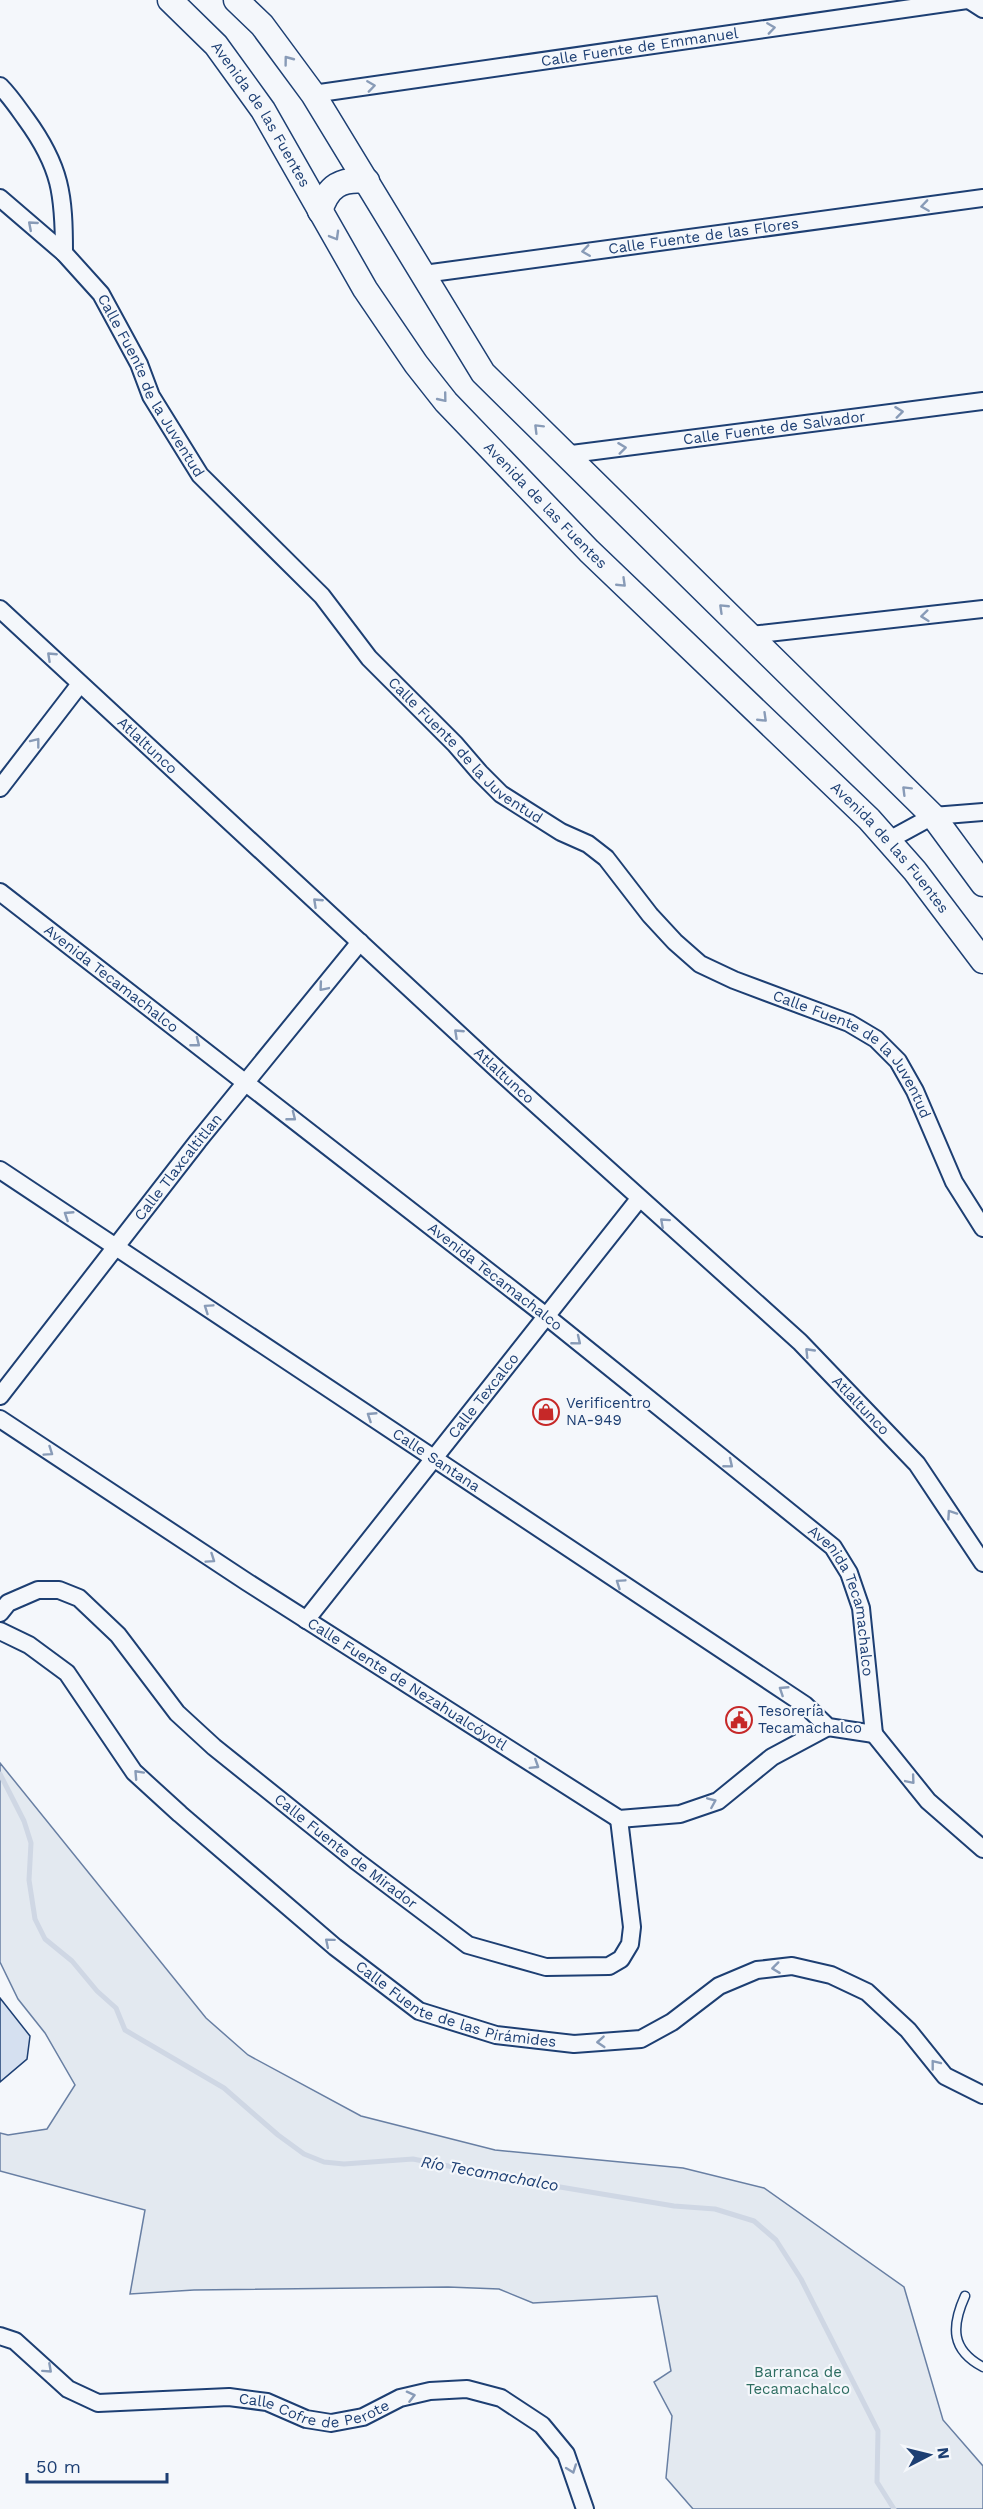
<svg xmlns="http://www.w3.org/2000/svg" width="983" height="2509" font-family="'Work Sans',sans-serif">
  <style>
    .green { fill: #e3e9f0; stroke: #687fa3; stroke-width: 1.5 }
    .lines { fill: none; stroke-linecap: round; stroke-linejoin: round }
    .stream { stroke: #cfd7e4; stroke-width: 5 }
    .building { fill: #d5e0f0; stroke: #1d3f73; stroke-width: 1.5 }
    .lane-casing { stroke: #1d3f73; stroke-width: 11 }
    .street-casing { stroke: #1d3f73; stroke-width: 20 }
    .secondary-casing { stroke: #1d3f73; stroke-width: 27 }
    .lane { stroke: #f4f7fb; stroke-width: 8 }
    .street { stroke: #f4f7fb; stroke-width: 16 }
    .secondary { stroke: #f4f7fb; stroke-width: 24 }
    .oneway { stroke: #889bb7 }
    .labels { text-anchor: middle; stroke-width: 4.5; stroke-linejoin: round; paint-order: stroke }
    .street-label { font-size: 15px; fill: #1d3f73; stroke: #f4f7fb }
    .poi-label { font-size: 15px; fill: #1d3f73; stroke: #f4f7fb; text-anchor: start }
    .park-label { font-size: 15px; fill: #2c6c60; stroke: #f4f7fb }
    .water-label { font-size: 16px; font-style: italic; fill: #1d3f73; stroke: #f4f7fb }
  </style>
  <rect width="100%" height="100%" fill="#f4f7fb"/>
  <!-- green -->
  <path class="green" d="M0,1763L206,2018L248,2055L361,2116L495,2150L683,2168L764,2188L904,2287L943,2420L983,2466V2509H693L666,2478L672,2416L654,2382L671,2371L657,2296L533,2303L499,2289L448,2287L194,2290L130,2294L145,2210L0,2171V2133L8,2135L47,2129L75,2085L45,2033L18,1999L0,1962Z"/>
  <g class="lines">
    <!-- stream -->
    <path class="stream" d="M0,1774L24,1821L31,1843L29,1880L35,1919L45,1939L72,1961L97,1991L116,2008L125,2030L224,2088L278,2135L304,2154L324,2162L344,2164L413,2159L518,2180L674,2206L715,2209L754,2221L776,2240L801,2279L878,2431L877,2482L894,2509"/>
  </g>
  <!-- building -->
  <path class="building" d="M0,1998L30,2036L27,2059L0,2082Z"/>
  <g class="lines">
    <defs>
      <path id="lane" d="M965,2296C951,2327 951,2350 983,2367"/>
      <g id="street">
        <path d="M969,0L983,9"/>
        <path d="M0,86C10,96 18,108 26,119C61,167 64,195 64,253"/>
        <path id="s1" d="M313,94L967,0"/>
        <path id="s2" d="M0,198L64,253L101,294L139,364L151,396L200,475L322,596L369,658L455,744L480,773L501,794L561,832L588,844L606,858L650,915L675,942L700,964L734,980L849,1023L876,1039L898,1061L915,1091L954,1182L983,1228"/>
        <path id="s3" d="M424,274L983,198"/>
        <path id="s4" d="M564,455L983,401"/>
        <path id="s5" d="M0,609L500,1072L800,1342L917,1464L983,1563"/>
        <path d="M751,635L983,609"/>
        <path d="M0,788L80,684"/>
        <path d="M889,840L933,816L983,812"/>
        <path id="s6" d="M0,892L546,1316L833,1547L849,1573L861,1608L874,1734"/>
        <path id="s7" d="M0,1170L805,1705L828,1727L874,1734"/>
        <path id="s8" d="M0,1396L198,1141L360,942"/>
        <path id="s9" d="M0,1419L247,1582L619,1819L680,1814L718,1801L772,1757L828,1727"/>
        <path id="s10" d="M0,1613L8,1603L38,1590H59L79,1598L118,1635L177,1713L214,1747L355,1860L468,1945L546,1967L609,1966L621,1959L630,1944L632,1927L619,1819"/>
        <path id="s11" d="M306,1620L639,1199"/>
        <path id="s12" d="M0,1631L29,1645L67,1673L134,1772L180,1814L335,1947L419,2011L496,2035L574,2044L641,2039L672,2022L719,1986L757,1970L792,1966L831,1975L867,1992L908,2030L945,2076L983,2095"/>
        <path d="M874,1734L928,1801L983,1849"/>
        <path id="s13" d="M0,2336L15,2341L68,2389L98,2403L229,2397L267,2402L306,2419L331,2423L363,2417L400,2398L430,2391L467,2389L501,2398L542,2425L566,2454L585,2509"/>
      </g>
      <g id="secondary">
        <path id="s14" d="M170,0L216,45L263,110L365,289L416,364L446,402L589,551L869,819L915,871L983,961"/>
        <path d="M236,0L262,25L313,94L483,373L933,816L983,884"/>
        <path d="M320,211C328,186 341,178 367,181"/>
      </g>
    </defs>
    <!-- lane casing -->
    <use href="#lane" class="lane-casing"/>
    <!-- street casing -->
    <use href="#street" class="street-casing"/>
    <!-- secondary casing -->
    <use href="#secondary" class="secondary-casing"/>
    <!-- lane -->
    <use href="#lane" class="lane"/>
    <!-- street -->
    <use href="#street" class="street"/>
    <!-- secondary -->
    <use href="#secondary" class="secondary"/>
  </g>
  <!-- one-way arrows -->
  <defs><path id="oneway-chevron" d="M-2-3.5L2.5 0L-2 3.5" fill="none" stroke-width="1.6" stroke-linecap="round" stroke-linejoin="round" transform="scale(1.5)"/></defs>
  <g class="oneway">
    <use href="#oneway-chevron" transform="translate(771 28) rotate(-8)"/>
    <use href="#oneway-chevron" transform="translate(288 60) rotate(-127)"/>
    <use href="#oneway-chevron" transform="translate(371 86) rotate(-8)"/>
    <use href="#oneway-chevron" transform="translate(925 206) rotate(172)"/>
    <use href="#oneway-chevron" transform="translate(32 225) rotate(-139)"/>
    <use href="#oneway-chevron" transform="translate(335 236) rotate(60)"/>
    <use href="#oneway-chevron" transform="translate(586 251) rotate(172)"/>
    <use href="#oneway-chevron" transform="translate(443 398) rotate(51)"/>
    <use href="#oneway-chevron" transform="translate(899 412) rotate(-7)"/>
    <use href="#oneway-chevron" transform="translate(538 428) rotate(-135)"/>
    <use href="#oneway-chevron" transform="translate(622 448) rotate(-7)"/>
    <use href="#oneway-chevron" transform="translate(622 583) rotate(44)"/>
    <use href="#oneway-chevron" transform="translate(723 608) rotate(-136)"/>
    <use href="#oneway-chevron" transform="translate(925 616) rotate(174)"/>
    <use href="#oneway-chevron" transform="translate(51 656) rotate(-137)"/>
    <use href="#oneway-chevron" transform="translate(763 718) rotate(44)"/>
    <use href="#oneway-chevron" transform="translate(36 742) rotate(-52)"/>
    <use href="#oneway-chevron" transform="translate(906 790) rotate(-135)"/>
    <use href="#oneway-chevron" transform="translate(317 902) rotate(-137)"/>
    <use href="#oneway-chevron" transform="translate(323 987) rotate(130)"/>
    <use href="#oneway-chevron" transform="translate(458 1033) rotate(-137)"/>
    <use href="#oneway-chevron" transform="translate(196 1043) rotate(38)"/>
    <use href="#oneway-chevron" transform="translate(292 1117) rotate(38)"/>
    <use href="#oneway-chevron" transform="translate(68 1215) rotate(-147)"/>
    <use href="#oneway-chevron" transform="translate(664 1222) rotate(-138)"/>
    <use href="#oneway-chevron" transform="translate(208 1308) rotate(-146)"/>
    <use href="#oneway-chevron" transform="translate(577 1341) rotate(39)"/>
    <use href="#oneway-chevron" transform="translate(809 1352) rotate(-134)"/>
    <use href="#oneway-chevron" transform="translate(371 1416) rotate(-147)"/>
    <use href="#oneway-chevron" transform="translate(49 1452) rotate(34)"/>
    <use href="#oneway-chevron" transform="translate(729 1464) rotate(39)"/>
    <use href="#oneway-chevron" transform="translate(951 1514) rotate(-124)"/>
    <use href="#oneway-chevron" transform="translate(211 1559) rotate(34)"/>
    <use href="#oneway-chevron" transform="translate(620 1583) rotate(-146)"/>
    <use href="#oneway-chevron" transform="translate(783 1690) rotate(-147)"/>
    <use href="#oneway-chevron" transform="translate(535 1765) rotate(32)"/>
    <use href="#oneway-chevron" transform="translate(138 1774) rotate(-133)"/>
    <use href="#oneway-chevron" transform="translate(911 1780) rotate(50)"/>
    <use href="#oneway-chevron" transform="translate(712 1802) rotate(-23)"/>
    <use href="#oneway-chevron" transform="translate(329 1942) rotate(-140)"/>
    <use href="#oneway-chevron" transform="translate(776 1968) rotate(173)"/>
    <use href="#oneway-chevron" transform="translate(601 2042) rotate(176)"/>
    <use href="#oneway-chevron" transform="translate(935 2064) rotate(-128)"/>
    <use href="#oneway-chevron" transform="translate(48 2369) rotate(42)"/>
    <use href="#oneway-chevron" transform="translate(411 2396) rotate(-14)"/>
    <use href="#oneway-chevron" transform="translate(572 2469) rotate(70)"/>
  </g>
  <!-- icons -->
  <defs>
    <symbol id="shop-ring" viewBox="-11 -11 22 22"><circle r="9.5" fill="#f4f7fb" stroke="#c62828" stroke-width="1.5"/><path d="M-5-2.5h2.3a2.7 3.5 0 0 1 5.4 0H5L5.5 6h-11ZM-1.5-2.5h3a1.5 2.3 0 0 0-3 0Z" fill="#c62828"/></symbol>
    <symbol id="civic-ring" viewBox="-11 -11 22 22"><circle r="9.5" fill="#f4f7fb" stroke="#c62828" stroke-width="1.5"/><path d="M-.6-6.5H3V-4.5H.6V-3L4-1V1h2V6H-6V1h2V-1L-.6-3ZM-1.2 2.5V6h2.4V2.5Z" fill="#c62828"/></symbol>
  </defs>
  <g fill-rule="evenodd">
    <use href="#shop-ring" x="531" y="1397" width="30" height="30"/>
    <use href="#civic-ring" x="724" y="1705" width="30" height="30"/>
  </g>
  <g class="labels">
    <!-- street labels -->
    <g class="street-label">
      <text dy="5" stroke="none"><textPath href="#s1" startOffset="330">Calle Fuente de Emmanuel</textPath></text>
      <text dy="5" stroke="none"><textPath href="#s14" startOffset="147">Avenida de las Fuentes</textPath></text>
      <text dy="5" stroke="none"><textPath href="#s3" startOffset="282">Calle Fuente de las Flores</textPath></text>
      <text dy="5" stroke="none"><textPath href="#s2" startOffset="244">Calle Fuente de la Juventud</textPath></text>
      <text dy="5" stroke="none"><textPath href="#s4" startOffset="212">Calle Fuente de Salvador</textPath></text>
      <text dy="5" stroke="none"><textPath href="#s14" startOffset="633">Avenida de las Fuentes</textPath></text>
      <text dy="5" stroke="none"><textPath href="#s5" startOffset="201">Atlaltunco</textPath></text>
      <text dy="5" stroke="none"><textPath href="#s2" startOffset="730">Calle Fuente de la Juventud</textPath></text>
      <text dy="5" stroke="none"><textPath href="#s14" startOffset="1119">Avenida de las Fuentes</textPath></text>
      <text dy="5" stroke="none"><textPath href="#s6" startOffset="141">Avenida Tecamachalco</textPath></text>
      <text dy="5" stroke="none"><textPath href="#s2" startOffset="1234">Calle Fuente de la Juventud</textPath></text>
      <text dy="5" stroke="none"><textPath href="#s5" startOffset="687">Atlaltunco</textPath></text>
      <text dy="5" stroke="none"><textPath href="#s8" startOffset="290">Calle Tlaxcaltitlan</textPath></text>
      <text dy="5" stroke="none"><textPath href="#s6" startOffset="627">Avenida Tecamachalco</textPath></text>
      <text dy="5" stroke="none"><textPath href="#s11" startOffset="286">Calle Texcalco</textPath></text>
      <text dy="5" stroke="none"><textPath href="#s5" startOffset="1173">Atlaltunco</textPath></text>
      <text dy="5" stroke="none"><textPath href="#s7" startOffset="524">Calle Santana</textPath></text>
      <text dy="5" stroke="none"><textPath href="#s6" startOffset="1113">Avenida Tecamachalco</textPath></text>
      <text dy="5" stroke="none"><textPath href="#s9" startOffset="486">Calle Fuente de Nezahualcóyotl</textPath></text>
      <text dy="5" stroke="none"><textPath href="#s10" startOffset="458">Calle Fuente de Mirador</textPath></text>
      <text dy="5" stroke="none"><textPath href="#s12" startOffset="603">Calle Fuente de las Pirámides</textPath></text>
      <text dy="5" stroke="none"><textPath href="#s13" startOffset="340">Calle Cofre de Perote</textPath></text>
    </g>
    <!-- poi labels -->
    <g class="poi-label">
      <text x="566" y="1408">Verificentro<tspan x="566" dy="17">NA-949</tspan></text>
      <text x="758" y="1716">Tesorería<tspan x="758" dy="17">Tecamachalco</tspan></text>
    </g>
    <!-- park labels -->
    <g class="park-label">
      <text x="798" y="2377">Barranca de<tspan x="798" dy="17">Tecamachalco</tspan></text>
    </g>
    <!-- water labels -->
    <g class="water-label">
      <text transform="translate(490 2173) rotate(10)" y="6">Río Tecamachalco</text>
    </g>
  </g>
  <!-- north arrow -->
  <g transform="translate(929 2455) rotate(83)" stroke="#f4f7fb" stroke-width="4.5" paint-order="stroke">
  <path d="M0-4.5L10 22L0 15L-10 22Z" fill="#1d3f73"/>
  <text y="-9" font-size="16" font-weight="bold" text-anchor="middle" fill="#1d3f73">N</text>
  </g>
  <!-- scale -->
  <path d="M27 2473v9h140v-9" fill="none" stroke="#1d3f73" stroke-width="3"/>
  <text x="36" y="2473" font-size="18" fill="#1d3f73" stroke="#f4f7fb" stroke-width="4.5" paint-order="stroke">50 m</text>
</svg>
